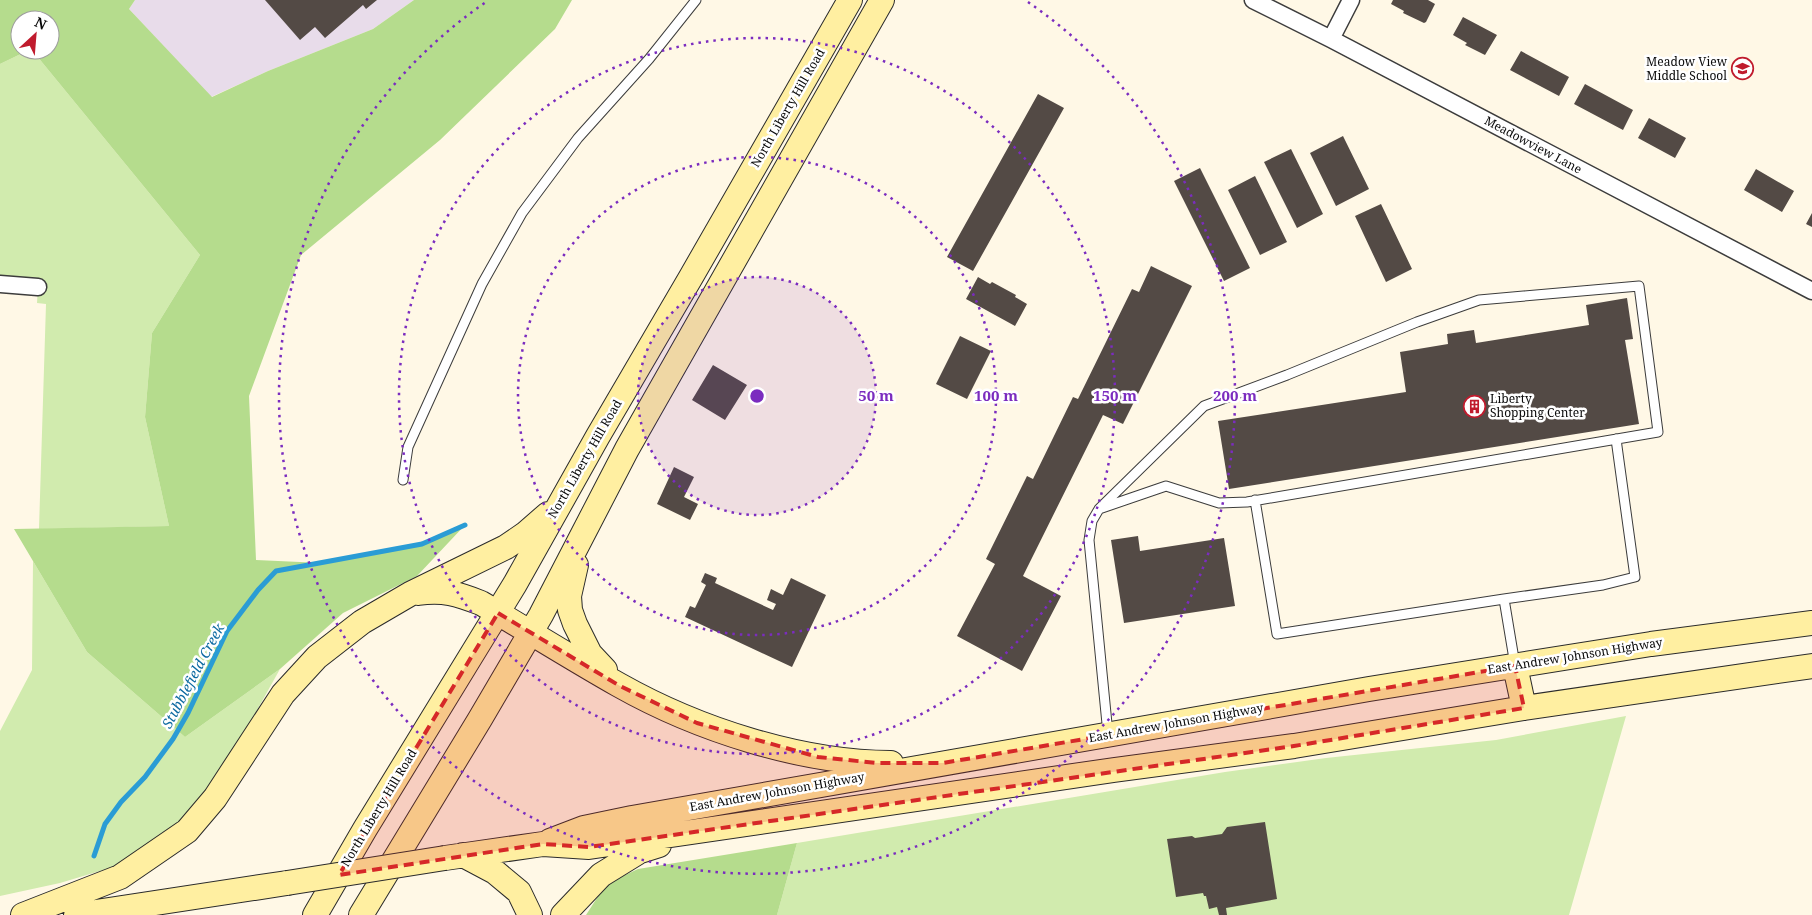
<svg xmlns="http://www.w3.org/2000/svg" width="1812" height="915" font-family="'Noto Serif',serif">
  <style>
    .industrial { fill: #e8dcea }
    .green { fill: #d1ebae }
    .forest { fill: #b5dc8d }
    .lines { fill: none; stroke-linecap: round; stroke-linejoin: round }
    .stream { stroke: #2a9cd5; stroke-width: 5 }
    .building { fill: #534a45 }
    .service-casing { stroke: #3c3c3c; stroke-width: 11 }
    .minor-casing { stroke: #3c3c3c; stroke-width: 19 }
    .secondary-casing { stroke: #2b2b2b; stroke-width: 26 }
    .service { stroke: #fff; stroke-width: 9 }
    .minor { stroke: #fff; stroke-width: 16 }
    .secondary { stroke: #ffefa1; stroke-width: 24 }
    .secondary-bridge-casing { stroke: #2b2b2b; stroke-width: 26; stroke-linecap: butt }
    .secondary-bridge { stroke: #ffefa1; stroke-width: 24 }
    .marked { fill: #d62828; fill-opacity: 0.2; stroke: #d62828; stroke-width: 4; stroke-dasharray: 10 6; stroke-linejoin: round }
    .ring { fill: none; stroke: #7b2cbf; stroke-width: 2.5; stroke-dasharray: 2.5 5 }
    .labels { text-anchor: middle; stroke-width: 5; stroke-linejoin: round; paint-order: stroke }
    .poi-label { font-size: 12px; fill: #090909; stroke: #fff; text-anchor: end }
    .street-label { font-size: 12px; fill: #090909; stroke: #fff }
    .water-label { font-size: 14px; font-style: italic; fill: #0d6aa1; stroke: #fff }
    .centre { fill: #7b2cbf; stroke: #fff; stroke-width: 2.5 }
    .ring-label { font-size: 15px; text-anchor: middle; font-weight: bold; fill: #7b2cbf; stroke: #fff; stroke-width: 5; stroke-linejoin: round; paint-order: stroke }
  </style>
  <rect width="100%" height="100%" fill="#fff8e6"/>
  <!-- industrial -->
  <path class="industrial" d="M135,0H414L373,29L268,71L211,97L129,9Z"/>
  <!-- green -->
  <path class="green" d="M29,50H32L200,255L152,333L145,417L169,526L39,529L46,304L37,303L38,287L0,284V64Z
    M33,561L87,652L185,737L280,669L233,753L199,800L172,830L120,865L60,883L0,896V731L32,670Z
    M1626,716L1569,915H777L797,843L1225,772L1326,758L1496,740Z"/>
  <!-- forest -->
  <path class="forest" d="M0,0H135L129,9L212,97L268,71L373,29L414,0H572L555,29L440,140L301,255L249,396L256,560L322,563L422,544L465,525L417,576L343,613L280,669L185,737L87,652L14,529L169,526L145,417L152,333L200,255L32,50H50V20H20V50H29L0,64Z
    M797,843L777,915H586L606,884L638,869Z"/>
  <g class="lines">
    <!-- stream -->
    <path class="stream" d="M94,856L105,824L121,802L145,777L173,739L188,713L227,631L258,590L276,571L422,544L465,525"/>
  </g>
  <!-- building -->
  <path class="building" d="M265,0H377L366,9L363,5L325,38L315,27L300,40Z
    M1393,0H1428L1435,4L1426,22L1424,23L1403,13L1404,11L1391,4Z
    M1463,17L1497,35L1485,55L1465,45L1467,43L1453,35Z
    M1521,51L1569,77L1559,96L1510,70Z
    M1585,84L1633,110L1623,130L1574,104Z
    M1038,94L1064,108L973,271L947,257Z
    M1649,118L1686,138L1675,158L1638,138Z
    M1343,136L1369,189L1336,206L1310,153Z
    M1291,149L1323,214L1297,228L1264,162Z
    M1200,168L1250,268L1224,281L1174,181Z
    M1756,169L1794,191L1782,212L1744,190Z
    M1255,176L1287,242L1260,255L1228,190Z
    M1381,204L1412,269L1386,282L1355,216Z
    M1812,213V227L1806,224Z
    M1151,266L1192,286L1123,424L1103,415L1023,576L1061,596L1022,671L957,636L995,564L986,559L1027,476L1033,479L1073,397L1078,399L1132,289L1139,292Z
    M978,277L990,284L992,282L1016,295L1015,297L1027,304L1015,326L966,299Z
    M1627,298L1633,339L1625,340L1639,424L1229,489L1218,421L1406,392L1400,352L1448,344L1447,334L1474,330L1476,343L1589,325L1586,305Z
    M960,336L991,351L967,399L936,384Z
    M713,365L747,385L725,420L692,400Z
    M674,467L694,477L684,497L698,504L690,520L657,504Z
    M1138,536L1140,551L1224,538L1235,606L1124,623L1111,540Z
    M705,573L717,578L715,583L773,610L776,604L767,600L771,589L783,595L791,578L826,595L792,667L685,617L690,606L695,608L706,585L701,582Z
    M1265,822L1277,899L1226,908L1227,915H1219L1217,907L1209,909L1206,896H1204L1203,893L1176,897L1167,839L1192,836L1195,838L1222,834L1227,827Z"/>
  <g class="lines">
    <defs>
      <path id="service" d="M403,480L408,447L482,284L522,213L578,138L649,59L696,0
        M1255,500L1277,634L1504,599L1515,665
        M1099,509L1166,486L1219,503L1247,502L1658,432L1639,286L1479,300L1417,322L1287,375L1204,406L1099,509L1092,521L1089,540L1108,734
        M1504,599L1603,585L1635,577L1616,439"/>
      <path id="minor" d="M1253,0L1331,39L1812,291
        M1331,39L1351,0
        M0,284L38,287"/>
      <path id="secondary" d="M576,565L569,596L570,610L575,624L590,654L605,670
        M418,593C443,589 458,594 481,603C527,630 573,659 619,685C697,729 801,763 891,763
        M1515,666L1524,708
        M550,841L584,828L632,818L1369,689L1651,644L1812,623
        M463,855L495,872L519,892L530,915
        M445,858L543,844L589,847L1114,770L1294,746L1524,708L1812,666
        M23,915L120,877L187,831L215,798L283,694L317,657L362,622L410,594L506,547L525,534L548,514
        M76,915L287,883
        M315,915L365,829L515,584L598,436L691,277L850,0
        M361,915L480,719L541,615L627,449L882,0
        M563,915L601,875L640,851L659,845"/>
    </defs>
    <!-- service casing -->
    <use href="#service" class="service-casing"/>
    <!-- minor casing -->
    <use href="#minor" class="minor-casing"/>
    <!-- secondary casing -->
    <use href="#secondary" class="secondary-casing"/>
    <!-- service -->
    <use href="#service" class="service"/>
    <!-- minor -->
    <use href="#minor" class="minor"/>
    <!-- secondary -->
    <use href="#secondary" class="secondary"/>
    <defs>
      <path id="secondary-bridge" d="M287,883L445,858"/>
    </defs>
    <!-- secondary-bridge casing -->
    <use href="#secondary-bridge" class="secondary-bridge-casing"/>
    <!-- secondary-bridge -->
    <use href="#secondary-bridge" class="secondary-bridge"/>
  </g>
  <!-- marked area -->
  <path class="marked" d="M498,613L620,686L697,723L818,757L877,763H943L1515,666L1524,708L1294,746L589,847L543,844L339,875Z"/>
  <!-- distance rings -->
  <circle cx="757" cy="396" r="119" fill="#7b2cbf" fill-opacity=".12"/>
  <g class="ring">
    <circle cx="757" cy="396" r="119"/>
    <circle cx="757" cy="396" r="239"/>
    <circle cx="757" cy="396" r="358"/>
    <path d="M1028 2A478 478 0 1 1 486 2"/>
  </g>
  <!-- icons -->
  <defs>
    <symbol id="school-ring" viewBox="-11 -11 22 22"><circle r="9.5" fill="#fff" stroke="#c01b2d" stroke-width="1.5"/><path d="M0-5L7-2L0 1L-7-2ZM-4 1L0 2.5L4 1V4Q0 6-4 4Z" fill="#c01b2d"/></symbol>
    <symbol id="building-ring" viewBox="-11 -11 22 22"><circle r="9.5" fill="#fff" stroke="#c01b2d" stroke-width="1.5"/><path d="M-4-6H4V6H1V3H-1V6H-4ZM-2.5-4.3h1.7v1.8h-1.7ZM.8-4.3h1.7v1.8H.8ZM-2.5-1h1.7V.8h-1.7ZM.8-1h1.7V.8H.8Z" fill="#c01b2d"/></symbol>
  </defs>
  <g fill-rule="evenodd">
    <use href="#school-ring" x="1730" y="56" width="25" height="25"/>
    <use href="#building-ring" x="1462" y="394" width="25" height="25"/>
  </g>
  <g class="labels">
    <!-- poi labels -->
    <g class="poi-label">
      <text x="1727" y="66">Meadow View<tspan x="1727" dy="14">Middle School</tspan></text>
      <text x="1490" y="403" text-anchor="start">Liberty<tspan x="1490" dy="14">Shopping Center</tspan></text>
    </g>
    <!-- street labels -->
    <g class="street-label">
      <text transform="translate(788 108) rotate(-60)" y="4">North Liberty Hill Road</text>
      <text transform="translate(1533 145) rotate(28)" y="4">Meadowview Lane</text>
      <text transform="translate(585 459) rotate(-60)" y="4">North Liberty Hill Road</text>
      <text transform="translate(1575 656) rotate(-9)" y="4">East Andrew Johnson Highway</text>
      <text transform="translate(1176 723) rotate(-10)" y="4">East Andrew Johnson Highway</text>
      <text transform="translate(777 792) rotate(-10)" y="4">East Andrew Johnson Highway</text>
      <text transform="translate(379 808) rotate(-59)" y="4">North Liberty Hill Road</text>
    </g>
    <!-- water labels -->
    <g class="water-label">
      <text transform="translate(193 676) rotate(-62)" y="5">Stubblefield Creek</text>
    </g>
  </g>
  <circle cx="757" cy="396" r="8" class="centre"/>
  <g class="ring-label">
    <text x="876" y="401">50 m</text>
    <text x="996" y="401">100 m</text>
    <text x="1115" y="401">150 m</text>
    <text x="1235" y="401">200 m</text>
  </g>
  <!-- north arrow -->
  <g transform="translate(35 35) rotate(26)"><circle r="24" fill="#ffffff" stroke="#9d9d9d"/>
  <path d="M0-4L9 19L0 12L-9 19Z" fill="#c01b2d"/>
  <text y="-8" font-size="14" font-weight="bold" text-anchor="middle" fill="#090909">N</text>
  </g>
</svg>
